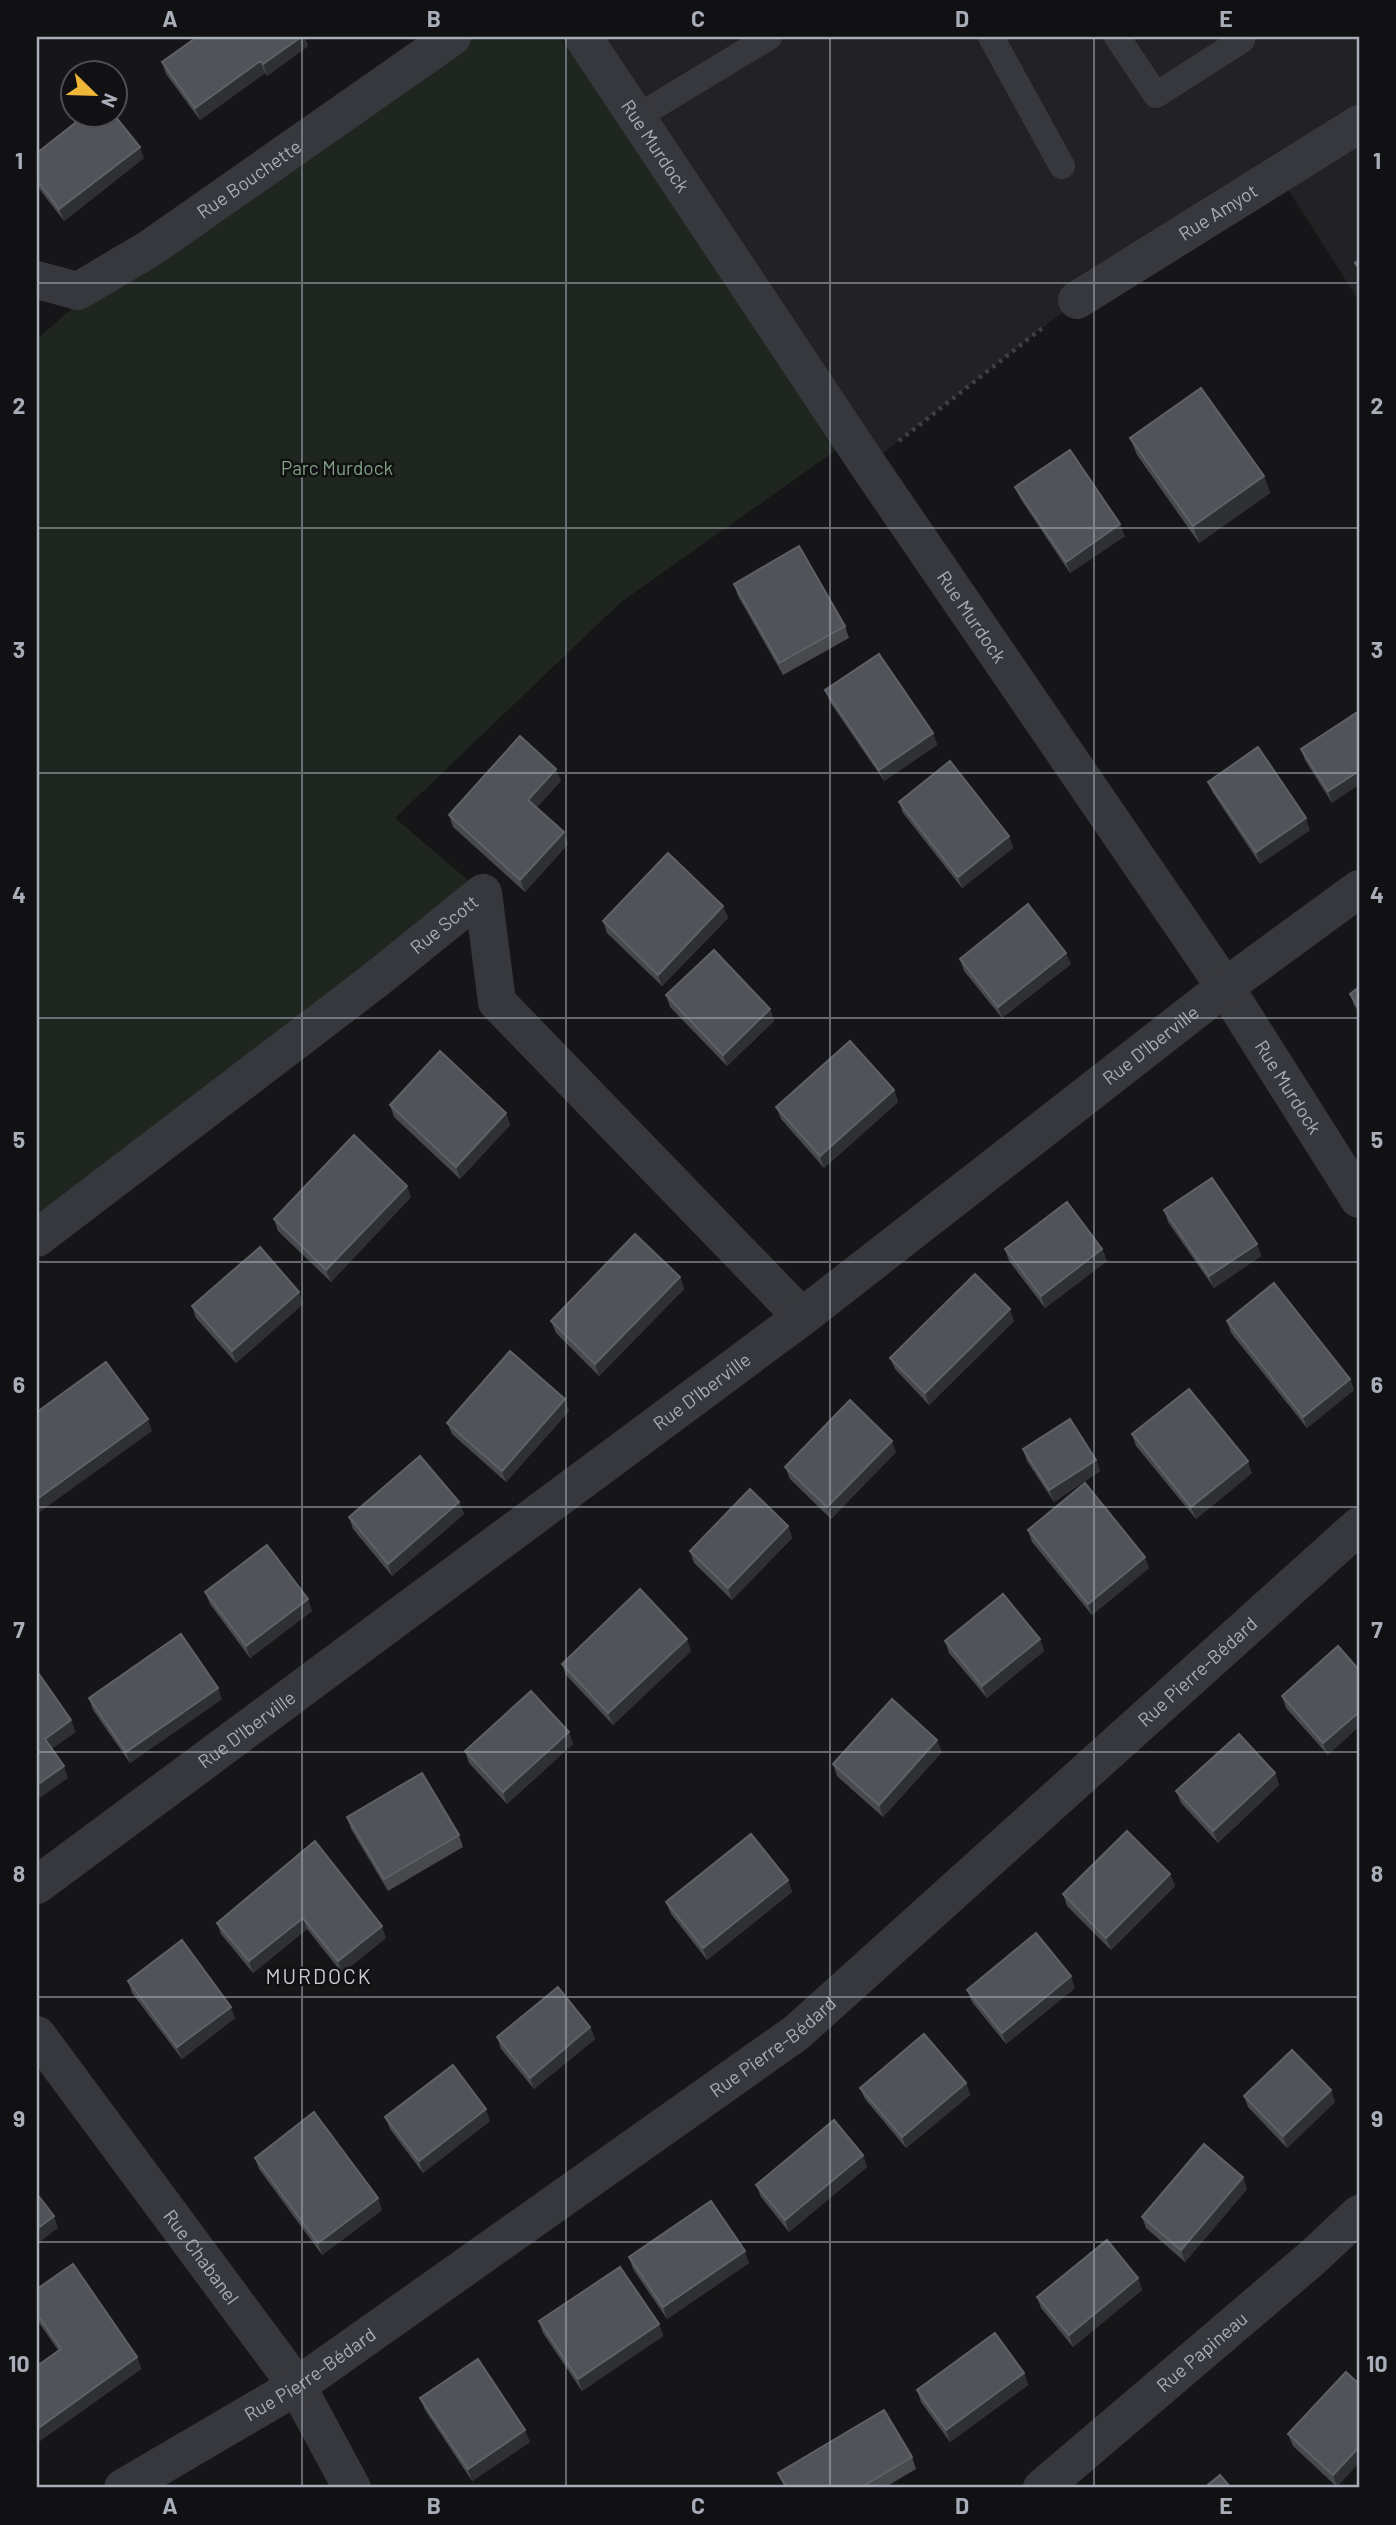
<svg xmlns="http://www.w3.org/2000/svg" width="1396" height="2525" font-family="Barlow,sans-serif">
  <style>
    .built { fill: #222225 }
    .green { fill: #1e261f }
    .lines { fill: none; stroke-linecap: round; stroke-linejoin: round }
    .path { stroke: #3d3f44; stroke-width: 4.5; stroke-dasharray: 3.5 5; stroke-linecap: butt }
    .lane { stroke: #37383d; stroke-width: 26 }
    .street { stroke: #37383d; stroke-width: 38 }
    .wall { fill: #47494d }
    .shaded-wall { fill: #2f3033 }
    .building { fill: #525359; stroke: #5f6168; stroke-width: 2 }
    .grid { fill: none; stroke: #a8adb8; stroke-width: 2; stroke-opacity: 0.55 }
    .labels { text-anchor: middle; stroke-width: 5; stroke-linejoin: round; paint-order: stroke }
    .street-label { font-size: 19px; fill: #a8adb8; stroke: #111113 }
    .park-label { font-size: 19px; fill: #80a283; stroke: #111113 }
    .neighbourhood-label { font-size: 21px; letter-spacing: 2px; fill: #c9ccd4; stroke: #111113 }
    .neatline { fill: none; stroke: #a8adb8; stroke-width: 2.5 }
    .grid-label { font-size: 23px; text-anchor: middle; font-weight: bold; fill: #a8adb8 }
  </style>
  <rect width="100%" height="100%" fill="#161618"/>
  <!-- built -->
  <path class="built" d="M583,37H1359V301L1279,175L1077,301L868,465Z"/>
  <!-- green -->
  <path class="green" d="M447,37H560L849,441L621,602L395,818L483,893L37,1253V339L156,236Z"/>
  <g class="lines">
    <!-- path -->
    <path class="path" d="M899,441L1046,325"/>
    <!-- lane -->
    <path class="lane" d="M991,37L1062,166
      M1117,37L1156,95L1242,40
      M637,117L769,37"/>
    <!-- street -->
    <g class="street">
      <path id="s1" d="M583,37L868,465L1225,987L1359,1199"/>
      <path id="s2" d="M37,280L78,291L149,249L452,37"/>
      <path id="s3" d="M1077,300L1359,124"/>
      <path id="s4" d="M37,1238L374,981L483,893L497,1002L802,1317"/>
      <path id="s5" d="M37,1885L802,1317L1225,987L1359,889"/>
      <path id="s6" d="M37,2035L297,2386L352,2488"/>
      <path id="s7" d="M123,2488L297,2386L796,2033L1359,1526"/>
      <path id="s8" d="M1042,2488L1312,2258L1359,2214"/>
    </g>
  </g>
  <!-- wall -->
  <path class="wall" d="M308,46L267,76L265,73L200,120L166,74L162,62Z
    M37,153L144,158L64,221L37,186Z
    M1130,438L1264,476L1270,493L1199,543L1137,455Z
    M1015,487L1125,536L1070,573L1020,498Z
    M734,584L845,626L849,638L783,675L738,596Z
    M825,690L933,733L937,745L884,781L830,702Z
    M1359,711L1332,803L1305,760L1301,749Z
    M561,781L536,807L568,844L525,892L453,827L449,815Z
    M1208,782L1310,830L1260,864L1213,793Z
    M899,802L1009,836L1013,848L962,888L903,813Z
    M723,906L728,918L662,986L607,933L603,921Z
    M960,959L1071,964L1002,1018L964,971Z
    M1359,987V1013L1354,1005L1350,994Z
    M666,995L770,1009L774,1021L727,1066L670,1007Z
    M894,1090L898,1102L824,1168L781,1119L776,1107Z
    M390,1105L506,1113L510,1125L460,1179L394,1117Z
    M411,1197L331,1282L278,1231L274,1219Z
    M1164,1210L1257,1244L1261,1256L1214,1288L1168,1222Z
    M1005,1249H1102L1107,1261L1045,1308L1009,1261Z
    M680,1277L684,1289L599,1376L556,1333L551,1321Z
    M299,1292L303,1304L236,1363L196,1318L192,1306Z
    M1014,1321L929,1405L895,1369L890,1358Z
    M1227,1321L1350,1379L1354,1390L1307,1428L1231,1333Z
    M569,1411L506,1482L452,1434L447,1423Z
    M1132,1434L1252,1473L1196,1519L1136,1446Z
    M1023,1449L1096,1460L1100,1471L1054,1502L1027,1461Z
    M896,1452L831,1519L790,1479L785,1467Z
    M459,1502L464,1514L392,1576L353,1529L349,1517Z
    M788,1526L792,1538L732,1600L694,1563L690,1551Z
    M1028,1530L1149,1568L1092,1615L1032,1542Z
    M205,1592L312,1611L250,1658L210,1604Z
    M1040,1639L1044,1651L987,1698L949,1653L945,1641Z
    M1338,1646L1328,1755L1286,1708L1282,1696Z
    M691,1651L613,1725L566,1675L562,1664Z
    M89,1698L222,1699L130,1763L93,1710Z
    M573,1744L507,1804L469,1763L465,1751Z
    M942,1752L883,1817L837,1776L833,1764Z
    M1275,1773L1279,1785L1218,1843L1181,1803L1176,1791Z
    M347,1817L459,1835L463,1847L388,1891L351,1829Z
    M315,1841L386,1938L342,1973L307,1929L253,1973L221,1934L217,1923Z
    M1170,1874L1175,1886L1111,1950L1067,1906L1063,1894Z
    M788,1880L792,1892L707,1960L671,1914L666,1902Z
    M128,1981L235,2018L182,2059L132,1993Z
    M1075,1988L1006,2044L972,2002L967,1990Z
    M590,2027L595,2039L534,2089L501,2049L497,2037Z
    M966,2083L970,2095L906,2148L865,2099L860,2088Z
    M1244,2096L1335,2102L1287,2148L1248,2107Z
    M385,2117L490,2121L423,2173L390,2129Z
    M863,2155L867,2167L789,2232L761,2197L756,2185Z
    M255,2158L382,2210L322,2255L259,2169Z
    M1243,2177L1247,2189L1185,2262L1146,2228L1142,2217Z
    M629,2257L749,2263L667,2319L633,2269Z
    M1138,2278L1142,2290L1073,2347L1041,2308L1037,2297Z
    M37,2289L137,2357L141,2369L37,2443V2366L58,2350L37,2320Z
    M539,2321L659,2324L663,2336L582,2391L543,2333Z
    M1346,2372L1337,2487L1293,2446L1288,2434Z
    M1024,2373L1028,2385L950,2442L921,2402L917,2390Z
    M420,2398L530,2442L472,2481L425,2410Z
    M912,2457L916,2469L884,2488H785L778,2473Z"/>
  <!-- shaded-wall -->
  <path class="shaded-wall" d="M301,37H305L308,46L267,76L263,64Z
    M260,61L265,73L200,120L195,108Z
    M140,147L144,158L64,221L59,209Z
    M1264,476L1270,493L1199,543L1193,526Z
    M1120,524L1125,536L1070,573L1066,562Z
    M933,733L937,745L884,781L879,770Z
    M556,769L561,781L533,812L528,800Z
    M1359,771V785L1332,803L1328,791Z
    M1306,818L1310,830L1260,864L1256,852Z
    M564,832L568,844L525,892L520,880Z
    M1009,836L1013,848L962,888L958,877Z
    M723,906L728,918L662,986L658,975Z
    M1066,953L1071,964L1002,1018L998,1007Z
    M770,1009L774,1021L727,1066L723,1055Z
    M894,1090L898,1102L824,1168L820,1156Z
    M506,1113L510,1125L460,1179L456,1167Z
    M407,1186L411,1197L331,1282L326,1270Z
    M1257,1244L1261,1256L1214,1288L1209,1276Z
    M1102,1249L1107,1261L1045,1308L1041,1296Z
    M680,1277L684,1289L599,1376L595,1364Z
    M299,1292L303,1304L236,1363L232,1351Z
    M1010,1309L1014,1321L929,1405L925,1393Z
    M1350,1379L1354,1390L1307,1428L1303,1417Z
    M565,1399L569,1411L506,1482L502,1471Z
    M148,1419L152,1431L37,1514V1499Z
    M892,1441L896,1452L831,1519L827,1507Z
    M1096,1460L1100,1471L1054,1502L1049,1490Z
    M1248,1461L1252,1473L1196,1519L1191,1507Z
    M459,1502L464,1514L392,1576L388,1564Z
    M788,1526L792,1538L732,1600L728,1588Z
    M1145,1557L1149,1568L1092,1615L1088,1604Z
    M308,1599L312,1611L250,1658L246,1646Z
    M687,1639L691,1651L613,1725L608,1713Z
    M1040,1639L1044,1651L987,1698L982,1686Z
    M218,1688L222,1699L130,1763L126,1752Z
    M1359,1712V1727L1328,1755L1323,1743Z
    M71,1720L76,1732L49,1751L45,1739Z
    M569,1732L573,1744L507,1804L503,1792Z
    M937,1740L942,1752L883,1817L879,1805Z
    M64,1766L68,1778L37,1800V1785Z
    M1275,1773L1279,1785L1218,1843L1213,1831Z
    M1170,1874L1175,1886L1111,1950L1106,1938Z
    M788,1880L792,1892L707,1960L703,1948Z
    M303,1918L307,1929L253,1973L249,1961Z
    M382,1926L386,1938L342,1973L338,1961Z
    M1071,1976L1075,1988L1006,2044L1002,2033Z
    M231,2007L235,2018L182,2059L177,2047Z
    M590,2027L595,2039L534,2089L530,2078Z
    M966,2083L970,2095L906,2148L902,2137Z
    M1331,2090L1335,2102L1287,2148L1283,2136Z
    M486,2109L490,2121L423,2173L419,2161Z
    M863,2155L867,2167L789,2232L785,2220Z
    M1243,2177L1247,2189L1185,2262L1181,2250Z
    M378,2198L382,2210L322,2255L318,2243Z
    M54,2216L58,2228L37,2244V2229Z
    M745,2251L749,2263L667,2319L663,2307Z
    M1138,2278L1142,2290L1073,2347L1069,2335Z
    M659,2324L663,2336L582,2391L578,2379Z
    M137,2357L141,2369L37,2443V2429Z
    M1024,2373L1028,2385L950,2442L946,2430Z
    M525,2430L530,2442L472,2481L468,2469Z
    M1359,2447V2463L1337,2487L1333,2475Z"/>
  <!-- building -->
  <path class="building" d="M197,37H301L263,64L260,61L195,108L162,62Z
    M84,116H115L140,147L59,209L37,180V153Z
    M1359,260V269L1355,263Z
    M1201,388L1264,476L1193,526L1130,438Z
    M1070,450L1120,524L1066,562L1015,487Z
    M799,546L845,626L779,663L734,584Z
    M879,654L933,733L879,770L825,690Z
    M1359,711V771L1328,791L1301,749Z
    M520,736L556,769L528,800L564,832L520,880L449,815Z
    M1258,747L1306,818L1256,852L1208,782Z
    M950,761L1009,836L958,877L899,802Z
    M668,853L723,906L658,975L603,921Z
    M1028,904L1066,953L998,1007L960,959Z
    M714,950L770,1009L723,1055L666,995Z
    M1359,987V1008L1350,994Z
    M850,1041L894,1090L820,1156L776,1107Z
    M440,1051L506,1113L456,1167L390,1105Z
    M354,1135L407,1186L326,1270L274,1219Z
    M1212,1178L1257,1244L1209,1276L1164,1210Z
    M1067,1202L1102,1249L1041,1296L1005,1249Z
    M635,1234L680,1277L595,1364L551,1321Z
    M260,1247L299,1292L232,1351L192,1306Z
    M975,1274L1010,1309L925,1393L890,1358Z
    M1274,1283L1350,1379L1303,1417L1227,1321Z
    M510,1351L565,1399L502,1471L447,1423Z
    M106,1362L148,1419L37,1499V1412Z
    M1189,1389L1248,1461L1191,1507L1132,1434Z
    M850,1400L892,1441L827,1507L785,1467Z
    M1070,1419L1096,1460L1049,1490L1023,1449Z
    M420,1456L459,1502L388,1564L349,1517Z
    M1085,1483L1145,1557L1088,1604L1028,1530Z
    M750,1489L788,1526L728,1588L690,1551Z
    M267,1545L308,1599L246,1646L205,1592Z
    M640,1589L687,1639L608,1713L562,1664Z
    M1003,1594L1040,1639L982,1686L945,1641Z
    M181,1634L218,1688L126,1752L89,1698Z
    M1338,1646L1359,1670V1712L1323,1743L1282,1696Z
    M39,1674L71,1720L45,1739L64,1766L37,1785V1676Z
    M531,1691L569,1732L503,1792L465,1751Z
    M892,1699L937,1740L879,1805L833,1764Z
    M1239,1734L1275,1773L1213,1831L1176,1791Z
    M422,1773L459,1835L384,1879L347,1817Z
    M1127,1831L1170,1874L1106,1938L1063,1894Z
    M751,1834L788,1880L703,1948L666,1902Z
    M315,1841L382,1926L338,1961L303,1918L249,1961L217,1923Z
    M1036,1933L1071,1976L1002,2033L967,1990Z
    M182,1940L231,2007L177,2047L128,1981Z
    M558,1987L590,2027L530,2078L497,2037Z
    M924,2034L966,2083L902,2137L860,2088Z
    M1292,2050L1331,2090L1283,2136L1244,2096Z
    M453,2065L486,2109L419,2161L385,2117Z
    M314,2112L378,2198L318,2243L255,2158Z
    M834,2120L863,2155L785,2220L756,2185Z
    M1204,2144L1243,2177L1181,2250L1142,2217Z
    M37,2194L54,2216L37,2229Z
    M711,2201L745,2251L663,2307L629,2257Z
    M1107,2240L1138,2278L1069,2335L1037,2297Z
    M73,2264L137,2357L37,2429V2366L61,2349L37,2314V2289Z
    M620,2267L659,2324L578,2379L539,2321Z
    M995,2333L1024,2373L946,2430L917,2390Z
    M478,2359L525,2430L468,2469L420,2398Z
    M1346,2372L1359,2384V2447L1333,2475L1288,2434Z
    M884,2410L912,2457L860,2488H787L778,2473Z
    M1220,2475L1231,2488H1204Z"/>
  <!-- grid -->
  <path class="grid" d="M302,37V2488M566,37V2488M830,37V2488M1094,37V2488M37,283H1359M37,528H1359M37,773H1359M37,1018H1359M37,1262H1359M37,1507H1359M37,1752H1359M37,1997H1359M37,2242H1359"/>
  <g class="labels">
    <!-- street labels -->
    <g class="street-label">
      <text dy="7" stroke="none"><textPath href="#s1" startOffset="131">Rue Murdock</textPath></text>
      <text dy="7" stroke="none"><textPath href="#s2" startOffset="247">Rue Bouchette</textPath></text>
      <text dy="7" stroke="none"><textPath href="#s3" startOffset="166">Rue Amyot</textPath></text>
      <text dy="7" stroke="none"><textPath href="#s1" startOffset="698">Rue Murdock</textPath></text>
      <text dy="7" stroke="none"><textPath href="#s4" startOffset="514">Rue Scott</textPath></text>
      <text dy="7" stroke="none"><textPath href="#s5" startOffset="1395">Rue D'Iberville</textPath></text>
      <text dy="7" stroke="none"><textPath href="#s1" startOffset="1265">Rue Murdock</textPath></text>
      <text dy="7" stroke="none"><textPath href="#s5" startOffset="828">Rue D'Iberville</textPath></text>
      <text dy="7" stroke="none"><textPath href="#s7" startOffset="1353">Rue Pierre-Bédard</textPath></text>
      <text dy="7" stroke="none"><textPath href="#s5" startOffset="261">Rue D'Iberville</textPath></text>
      <text dy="7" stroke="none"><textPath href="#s7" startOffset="786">Rue Pierre-Bédard</textPath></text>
      <text dy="7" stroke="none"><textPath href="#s6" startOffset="276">Rue Chabanel</textPath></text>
      <text dy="7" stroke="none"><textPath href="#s8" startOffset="210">Rue Papineau</textPath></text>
      <text dy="7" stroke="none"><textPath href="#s7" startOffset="219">Rue Pierre-Bédard</textPath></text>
    </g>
    <!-- park labels -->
    <g class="park-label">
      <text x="337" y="475">Parc Murdock</text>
    </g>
    <!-- neighbourhood labels -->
    <g class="neighbourhood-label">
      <text x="319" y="1984">MURDOCK</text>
    </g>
  </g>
  <!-- border -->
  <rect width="1396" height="2525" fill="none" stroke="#111113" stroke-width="77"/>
  <!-- north arrow -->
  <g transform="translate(94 94) rotate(113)"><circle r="33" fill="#111113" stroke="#4d4f55" stroke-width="2"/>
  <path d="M0-5L12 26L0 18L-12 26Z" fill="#efb637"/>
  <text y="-10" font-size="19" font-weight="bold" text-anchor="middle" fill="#a8adb8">N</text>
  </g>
  <rect x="38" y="38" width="1320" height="2448" class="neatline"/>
  <g class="grid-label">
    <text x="170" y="27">A</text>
    <text x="434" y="27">B</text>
    <text x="698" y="27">C</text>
    <text x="962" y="27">D</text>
    <text x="1226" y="27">E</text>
    <text x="19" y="169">1</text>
    <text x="1377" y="169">1</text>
    <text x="19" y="414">2</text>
    <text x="1377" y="414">2</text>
    <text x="19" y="658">3</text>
    <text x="1377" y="658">3</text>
    <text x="19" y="903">4</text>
    <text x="1377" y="903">4</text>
    <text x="19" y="1148">5</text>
    <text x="1377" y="1148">5</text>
    <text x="19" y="1393">6</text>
    <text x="1377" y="1393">6</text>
    <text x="19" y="1638">7</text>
    <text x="1377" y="1638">7</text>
    <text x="19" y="1882">8</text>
    <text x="1377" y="1882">8</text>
    <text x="19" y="2127">9</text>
    <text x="1377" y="2127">9</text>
    <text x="19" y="2372">10</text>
    <text x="1377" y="2372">10</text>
    <text x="170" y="2514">A</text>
    <text x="434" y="2514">B</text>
    <text x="698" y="2514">C</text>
    <text x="962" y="2514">D</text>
    <text x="1226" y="2514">E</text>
  </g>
</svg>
